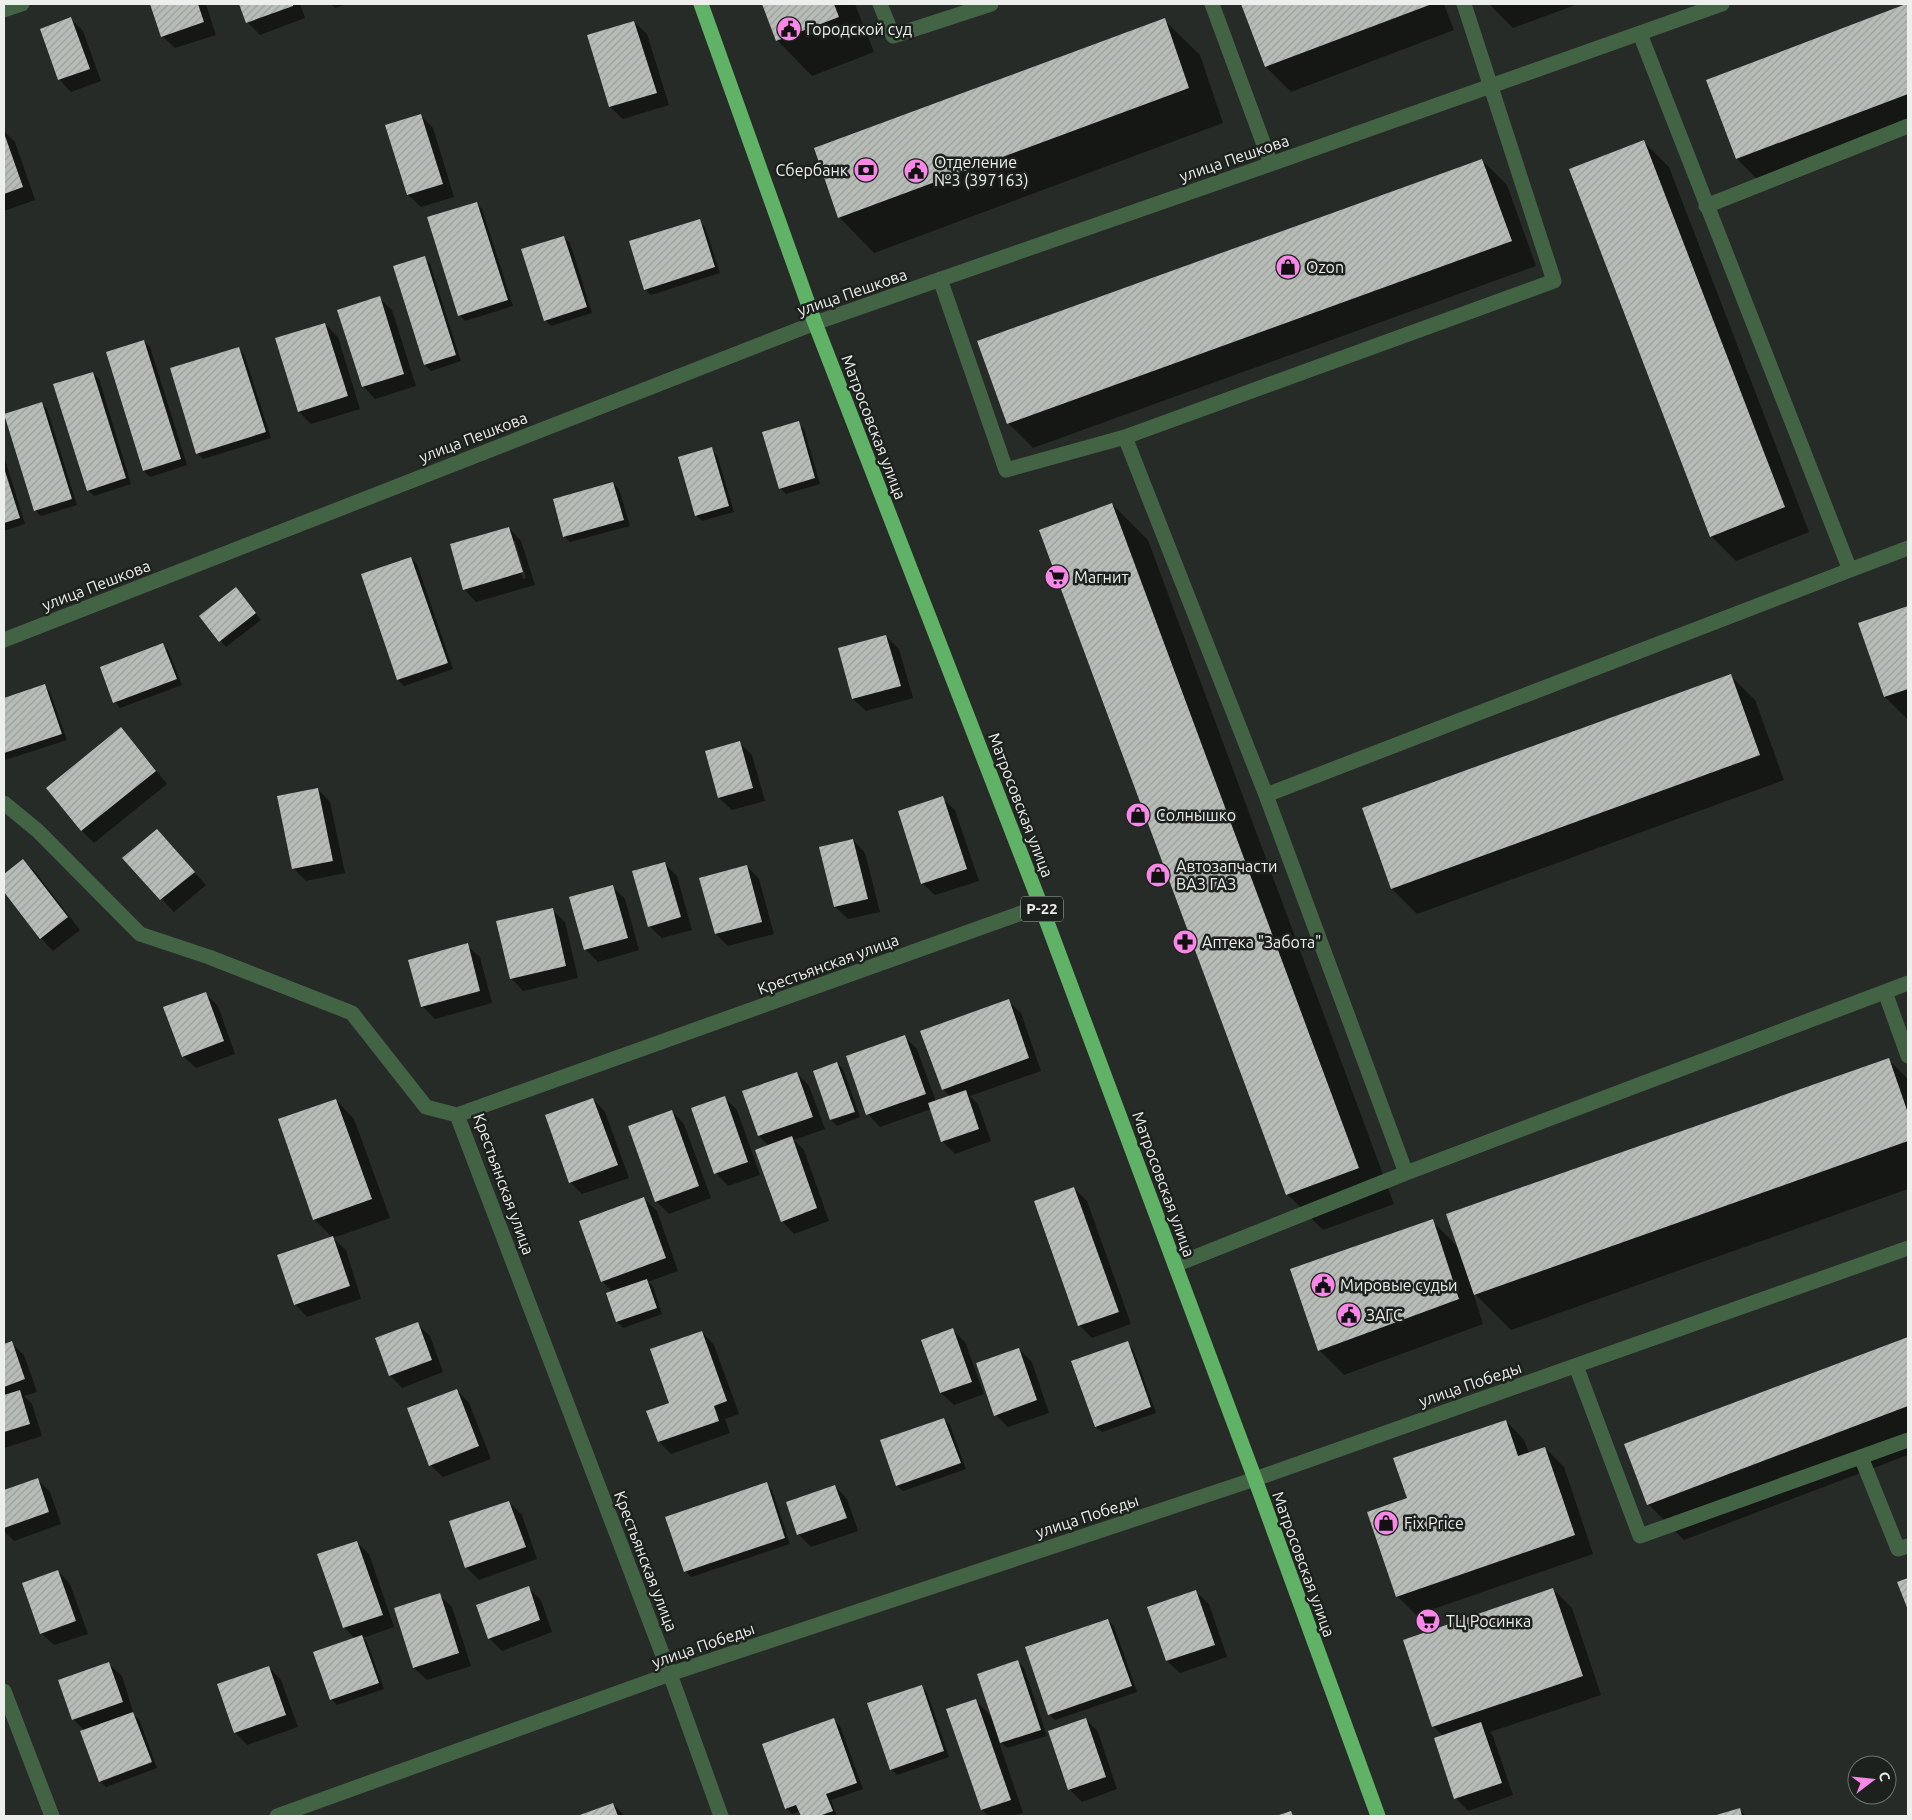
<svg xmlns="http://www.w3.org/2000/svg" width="1912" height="1820" font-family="Ubuntu,sans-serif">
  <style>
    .shadow { fill: #0007; fill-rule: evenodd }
    .building { fill: url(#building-hatch) }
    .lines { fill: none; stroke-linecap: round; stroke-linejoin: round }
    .minor { stroke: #436345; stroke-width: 15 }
    .highway { stroke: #5fb266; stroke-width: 15 }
    .labels { text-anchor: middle; stroke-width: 5; stroke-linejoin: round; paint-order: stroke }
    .shield { fill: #1d211d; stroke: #aeb1ae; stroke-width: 1 }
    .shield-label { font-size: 15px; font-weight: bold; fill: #ecefec }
    .poi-label { font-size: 16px; fill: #ecefec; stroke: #1d211d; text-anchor: start }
    .street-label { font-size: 16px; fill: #ecefec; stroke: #1d211d }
  </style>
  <defs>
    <pattern id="building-hatch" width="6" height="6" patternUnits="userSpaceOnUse" patternTransform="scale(1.25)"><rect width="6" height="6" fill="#b7bcb7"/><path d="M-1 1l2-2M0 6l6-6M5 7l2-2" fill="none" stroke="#9b9f9b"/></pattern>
  </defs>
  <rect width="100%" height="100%" fill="#272b27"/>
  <!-- shadow -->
  <path class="shadow" d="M151,4H206L216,35L175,48L162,36Z
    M240,4H300L305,18L260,35L248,23Z
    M331,4H348L335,8Z
    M763,4H855L874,52L812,76L777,40Z
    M1242,4H1444L1454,30L1291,92L1266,67Z
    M1489,4H1578L1513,28Z
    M1908,4V128L1762,184L1737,159L1707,80Z
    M71,19L83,31L101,81L71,92L59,79Z
    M1164,20L1200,55L1223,123L874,253L839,217Z
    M634,22L647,34L669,105L623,119L610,107L588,36Z
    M420,115L433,128L454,197L421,207L408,195L387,126Z
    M4,131L15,142L35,200L4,211Z
    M1644,142L1669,167L1809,532L1736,561L1711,536Z
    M1482,160L1507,185L1536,266L1033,448L1008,423Z
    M476,203L482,209L513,306L465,321L459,315Z
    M699,221L705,227L720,273L651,295L645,289Z
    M564,237L570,243L592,313L551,326L545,320Z
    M424,258L430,264L461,361L431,371L425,365Z
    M379,298L392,310L416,386L375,399L363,386Z
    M325,324L338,337L360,409L311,424L299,412Z
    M144,341L150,347L187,465L150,477L144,471Z
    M238,349L244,354L271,438L203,459L197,453Z
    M93,373L99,379L131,484L94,496L88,490Z
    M41,403L47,409L77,505L41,516L35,510Z
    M798,423L804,429L820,484L786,494L780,488Z
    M711,449L717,455L734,512L702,521L696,515Z
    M4,456L25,524L4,531Z
    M613,483L619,489L630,526L570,542L564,536Z
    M1112,504L1148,540L1394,1204L1323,1230L1287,1194Z
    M509,528L521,541L535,585L476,602L464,589ZM512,541H515L526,578L523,579Z
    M411,558L417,564L453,669L404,686L398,680L362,575Z
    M242,595L261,620L226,647L200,616Z
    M1908,607V720L1885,697L1860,624Z
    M886,636L899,649L913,698L866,711L853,699Z
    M162,644L168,650L182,685L120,708L115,702L101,667Z
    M1730,675L1755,700L1784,780L1417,914L1392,889L1363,809Z
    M44,686L50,692L67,740L5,760L4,699Z
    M121,729L133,742L167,784L94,843L81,830Z
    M739,742L752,755L765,801L732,810L719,798L706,752Z
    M318,789L330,802L345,873L306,881L293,868Z
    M942,798L955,810L979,881L935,895L922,883Z
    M853,840L865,853L880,912L848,919L835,907Z
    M169,844L206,885L174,912L124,858Z
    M23,860L36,873L80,930L53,951L41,938L4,890V875Z
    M664,863L677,876L692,930L662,938L649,926Z
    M747,866L759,879L774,934L728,946L716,934Z
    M612,886L625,899L639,950L598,962L586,950L571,898Z
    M552,910L565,922L578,978L523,991L511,978Z
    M467,945L480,957L492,1003L435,1019L422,1006Z
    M205,993L218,1006L235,1054L196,1068L183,1056Z
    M1008,1001L1021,1013L1041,1071L970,1096L978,1104L991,1141L955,1154L943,1142L931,1109L880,1127L868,1114L905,1037L917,1049L936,1102L951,1097L943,1089Z
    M1888,1059L1908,1079V1189L1511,1330L1473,1292L1483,1324L1344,1375L1319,1350L1432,1221L1458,1247Z
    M837,1063L843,1069L860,1117L837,1126L831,1120L814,1071Z
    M797,1073L809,1086L825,1129L794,1140L804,1150L829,1221L794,1234L782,1221L769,1146L759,1136Z
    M725,1098L737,1110L760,1175L728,1186L716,1173Z
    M593,1099L605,1112L629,1178L582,1194L570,1182Z
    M336,1100L354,1119L390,1218L333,1238L346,1250L361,1299L307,1317L295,1304L333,1238L314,1219Z
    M672,1111L684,1124L711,1198L669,1214L656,1201Z
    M1074,1188L1087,1201L1131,1324L1092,1338L1079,1325Z
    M644,1198L657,1211L678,1271L648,1282L653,1286L662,1314L623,1328L617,1322L607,1294L613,1292L602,1281Z
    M417,1324L430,1336L443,1372L402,1388L390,1375Z
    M953,1330L965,1342L984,1394L954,1405L941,1393L922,1341Z
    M702,1332L714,1345L739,1414L725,1419L730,1433L671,1454L659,1442L671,1404Z
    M1908,1338V1455L1684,1540L1648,1504L1626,1444Z
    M11,1343L24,1355L37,1392L24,1396L32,1404L42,1436L4,1448V1345Z
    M1127,1343L1133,1349L1156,1413L1102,1432L1096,1427Z
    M1019,1349L1032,1362L1049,1413L1008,1427L996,1415Z
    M457,1390L469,1403L491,1459L443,1477L430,1465Z
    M944,1419L950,1425L966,1469L903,1491L897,1486Z
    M1506,1421L1524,1440L1529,1453L1545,1448L1564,1467L1593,1554L1416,1615L1397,1596L1408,1499Z
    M37,1479L50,1492L61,1524L14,1541L4,1531V1491Z
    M766,1484L772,1490L790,1544L691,1577L685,1571Z
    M835,1486L847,1499L858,1531L811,1547L798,1534Z
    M509,1502L522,1515L537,1559L479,1580L466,1567Z
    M356,1542L369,1554L394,1627L363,1638L367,1642L384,1689L337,1705L331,1699L355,1639L344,1627Z
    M58,1571L70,1584L88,1634L54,1645L41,1633Z
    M528,1587L541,1600L552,1632L502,1651L489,1638Z
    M1553,1589L1572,1608L1601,1695L1490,1732L1493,1736L1513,1795L1468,1811L1456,1798L1443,1736L1433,1726Z
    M1196,1592L1209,1604L1227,1657L1180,1673L1167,1661L1149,1608Z
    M439,1595L452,1607L471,1666L427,1680L414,1668Z
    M1108,1620L1114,1626L1137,1692L1055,1720L1049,1714Z
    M1018,1662L1024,1668L1047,1736L1007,1748L998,1739L1023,1813L1012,1816H989L982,1810L948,1710L976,1701L992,1717Z
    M109,1664L122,1676L134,1715L139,1719L157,1768L106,1787L100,1781L85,1731L73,1719Z
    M269,1667L281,1680L298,1727L247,1745L235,1732Z
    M921,1686L927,1692L949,1757L897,1775L891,1769Z
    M1086,1719L1098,1732L1117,1789L1082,1802L1069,1789Z
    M834,1720L840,1726L863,1789L831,1800L837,1816H802L800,1811L792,1814L786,1808Z
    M613,1804L625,1816H580Z
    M1740,1810L1746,1816H1715Z"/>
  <!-- building -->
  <path class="building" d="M150,4H198L204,22L161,37Z
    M239,4H293V6L246,23Z
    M762,4H834L839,17L776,41Z
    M1241,4H1432L1265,67Z
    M1906,4H1908V94L1736,159L1706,80Z
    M71,17L90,69L58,80L40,29Z
    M1165,18L1189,88L838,218L814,148Z
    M634,21L657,93L609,107L587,35Z
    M421,114L443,184L407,195L385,125Z
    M4,133L23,187L4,194Z
    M1644,140L1785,507L1710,537L1569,169Z
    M1482,159L1512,241L1007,424L977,341Z
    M477,202L508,300L458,316L427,217Z
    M700,219L715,267L644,290L629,241Z
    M564,236L587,307L544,321L521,249Z
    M425,256L456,355L424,365L393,266Z
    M380,296L404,374L362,387L337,310Z
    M325,323L348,396L298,412L275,338Z
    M144,340L181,459L143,471L106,352Z
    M239,347L266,432L196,454L170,368Z
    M93,372L126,478L87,491L53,384Z
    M42,402L72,499L34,511L4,414Z
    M799,421L815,478L779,489L762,432Z
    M712,447L729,506L695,516L678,457Z
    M4,468L20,518L4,523Z
    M613,482L624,520L563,537L553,499Z
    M1112,503L1359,1168L1286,1195L1039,530Z
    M509,527L523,572L463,590L450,544Z
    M411,557L448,663L397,680L361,574Z
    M236,587L256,613L219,642L199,616Z
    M1908,606V689L1884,697L1858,623Z
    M886,635L901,686L852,699L838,648Z
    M163,643L177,679L113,703L100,667Z
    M1731,674L1760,755L1391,889L1362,808Z
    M45,684L62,734L4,753V698Z
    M121,727L156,771L81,831L46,788Z
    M740,741L753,788L718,798L705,751Z
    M318,788L333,861L292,869L277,796Z
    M943,796L967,869L921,884L898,811Z
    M157,829L195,872L160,900L122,858Z
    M853,839L868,899L834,907L819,847Z
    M23,859L68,917L40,939L4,892V874Z
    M665,862L681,917L648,927L632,871Z
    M747,865L762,922L715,934L699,878Z
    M613,885L628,938L584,950L569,897Z
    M553,908L566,966L510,979L496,921Z
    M468,943L480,991L421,1007L408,960Z
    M206,992L224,1041L182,1057L163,1007Z
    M1009,999L1029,1058L942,1090L920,1031Z
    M905,1035L926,1094L866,1115L846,1056Z
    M1889,1058L1908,1113V1141L1474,1295L1446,1214Z
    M837,1062L855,1112L830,1120L813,1071Z
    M797,1072L813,1117L758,1136L742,1091Z
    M966,1090L979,1129L941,1142L928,1103Z
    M725,1096L748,1162L714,1174L691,1108Z
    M593,1098L618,1165L569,1183L545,1115Z
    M336,1099L372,1199L313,1220L278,1119Z
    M672,1110L699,1186L655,1202L628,1126Z
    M792,1136L817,1208L781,1222L755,1150Z
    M1074,1187L1119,1312L1078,1326L1034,1201Z
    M644,1197L666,1258L601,1282L579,1221Z
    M1433,1219L1459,1299L1318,1351L1290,1269Z
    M333,1236L350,1286L294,1305L277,1255Z
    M647,1279L657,1308L616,1322L606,1293Z
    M418,1322L432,1360L389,1376L375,1338Z
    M953,1328L972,1382L940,1393L921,1340Z
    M702,1331L727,1401L714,1406L719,1421L658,1442L646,1411L669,1403L650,1349Z
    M1908,1337V1406L1647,1505L1624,1444Z
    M12,1341L25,1379L4,1387V1344Z
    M1128,1341L1151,1407L1095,1427L1071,1361Z
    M1019,1348L1037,1400L994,1416L976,1363Z
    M457,1389L479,1446L429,1466L407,1408Z
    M20,1390L30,1424L4,1432V1395Z
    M944,1418L961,1463L896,1486L880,1440Z
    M1506,1420L1518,1456L1545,1447L1575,1535L1396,1597L1367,1512L1407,1498L1393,1458Z
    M38,1478L49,1512L4,1528V1490Z
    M767,1482L785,1538L684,1572L665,1517Z
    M835,1485L847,1518L797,1535L786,1502Z
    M509,1501L526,1547L465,1568L449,1521Z
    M357,1541L383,1615L343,1628L317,1554Z
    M58,1570L76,1621L40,1634L22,1583Z
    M1908,1578V1610L1897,1582Z
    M529,1586L540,1620L488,1639L476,1605Z
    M1553,1588L1583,1676L1432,1727L1403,1640Z
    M1196,1590L1215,1645L1166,1661L1147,1607Z
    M440,1593L459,1653L413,1668L394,1608Z
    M1108,1619L1132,1686L1048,1715L1025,1647Z
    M362,1635L379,1683L330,1700L313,1652Z
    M1018,1660L1041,1730L1000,1743L977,1674Z
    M109,1662L123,1702L72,1720L58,1680Z
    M269,1666L286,1715L234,1733L217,1684Z
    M922,1685L944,1751L890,1770L867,1703Z
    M976,1699L1011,1800L981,1810L946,1709Z
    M133,1712L152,1762L99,1782L80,1731Z
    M834,1718L857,1783L826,1794L833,1811L819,1816H801L796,1805L785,1809L762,1744Z
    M1086,1718L1106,1777L1068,1790L1048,1731Z
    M1481,1722L1502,1783L1454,1799L1434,1738Z
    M613,1803L618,1816H577Z
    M1740,1808L1742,1816H1713Z
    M1291,1811L1293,1816H1276Z"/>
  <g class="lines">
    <!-- minor -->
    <path class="minor" d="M880,4L893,36L991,4
      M1212,4L1271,164
      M1464,4L1554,281L1125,437L1266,795L1406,1173L1908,983
      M4,10L22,4
      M1640,34L1850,570L1908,548
      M1706,206L1908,126
      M940,279L1006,470L1125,437
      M4,640L815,323L1271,164L1722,4
      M1266,795L1850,570
      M4,803L38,831L140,934L209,957L352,1013L426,1107L457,1115
      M1885,992L1908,1056
      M1175,1265L1406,1173
      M1576,1366L1640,1536L1908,1440
      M1861,1457L1898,1549L1908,1546
      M4,1691L52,1816
      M277,1816L670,1674L1255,1479L1908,1248
      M721,1816L670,1674L457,1115L1041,906"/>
    <!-- highway -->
    <path class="highway" d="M701,4L815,323L1041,906L1255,1479L1378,1816"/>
  </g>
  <!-- icons -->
  <defs>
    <symbol id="civic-disc" viewBox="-11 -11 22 22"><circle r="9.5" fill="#f987e8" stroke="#1d211d"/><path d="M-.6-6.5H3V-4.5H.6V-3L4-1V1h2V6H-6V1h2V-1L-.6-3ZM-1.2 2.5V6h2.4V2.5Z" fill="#111"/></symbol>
    <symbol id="bank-disc" viewBox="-11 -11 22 22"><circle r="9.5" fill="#f987e8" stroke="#1d211d"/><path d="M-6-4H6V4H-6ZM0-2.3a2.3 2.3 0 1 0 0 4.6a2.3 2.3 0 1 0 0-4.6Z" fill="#111"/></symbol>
    <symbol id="shop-disc" viewBox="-11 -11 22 22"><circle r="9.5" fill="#f987e8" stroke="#1d211d"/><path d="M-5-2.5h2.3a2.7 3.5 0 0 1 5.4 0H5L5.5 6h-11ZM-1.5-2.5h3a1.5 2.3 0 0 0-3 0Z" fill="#111"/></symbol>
    <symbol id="supermarket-disc" viewBox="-11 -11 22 22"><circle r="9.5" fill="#f987e8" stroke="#1d211d"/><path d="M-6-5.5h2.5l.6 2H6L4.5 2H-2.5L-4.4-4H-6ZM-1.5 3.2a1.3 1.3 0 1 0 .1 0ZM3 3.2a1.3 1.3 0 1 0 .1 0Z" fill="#111"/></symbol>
    <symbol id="pharmacy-disc" viewBox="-11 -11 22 22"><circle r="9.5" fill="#f987e8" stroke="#1d211d"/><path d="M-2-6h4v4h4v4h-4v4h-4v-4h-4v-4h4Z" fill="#111"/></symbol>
  </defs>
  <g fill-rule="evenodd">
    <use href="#civic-disc" x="775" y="15" width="28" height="28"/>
    <use href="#bank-disc" x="852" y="156" width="28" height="28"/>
    <use href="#civic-disc" x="902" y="157" width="28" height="28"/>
    <use href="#shop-disc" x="1274" y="253" width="28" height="28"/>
    <use href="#supermarket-disc" x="1043" y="563" width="28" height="28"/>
    <use href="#shop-disc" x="1124" y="801" width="28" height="28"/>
    <use href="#shop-disc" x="1144" y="861" width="28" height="28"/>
    <use href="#pharmacy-disc" x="1171" y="928" width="28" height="28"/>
    <use href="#civic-disc" x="1309" y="1271" width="28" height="28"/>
    <use href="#civic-disc" x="1335" y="1301" width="28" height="28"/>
    <use href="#shop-disc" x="1372" y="1509" width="28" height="28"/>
    <use href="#supermarket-disc" x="1414" y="1607" width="28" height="28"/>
  </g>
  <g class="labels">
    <!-- shield labels -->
    <rect class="shield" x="1021" y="896.5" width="42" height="25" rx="4"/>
    <g class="shield-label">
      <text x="1042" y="914">Р-22</text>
    </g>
    <!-- poi labels -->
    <g class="poi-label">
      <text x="806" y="35">Городской суд</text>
      <text x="934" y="168">Отделение<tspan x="934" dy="18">№3 (397163)</tspan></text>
      <text x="848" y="176" text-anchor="end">Сбербанк</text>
      <text x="1306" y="273">Ozon</text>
      <text x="1074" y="583">Магнит</text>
      <text x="1156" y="821">Солнышко</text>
      <text x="1176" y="872">Автозапчасти<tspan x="1176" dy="18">ВАЗ ГАЗ</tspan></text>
      <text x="1202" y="948">Аптека "Забота"</text>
      <text x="1340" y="1291">Мировые судьи</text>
      <text x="1366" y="1321">ЗАГС</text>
      <text x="1404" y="1529">Fix Price</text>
      <text x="1446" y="1627">ТЦ Росинка</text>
    </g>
    <!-- street labels -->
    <g class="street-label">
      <text transform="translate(1234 158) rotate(-19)" y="6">улица Пешкова</text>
      <text transform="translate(852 292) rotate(-19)" y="6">улица Пешкова</text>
      <text transform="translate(874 427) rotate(69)" y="6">Матросовская улица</text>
      <text transform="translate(473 437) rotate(-21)" y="6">улица Пешкова</text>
      <text transform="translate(96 585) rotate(-21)" y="6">улица Пешкова</text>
      <text transform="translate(1021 805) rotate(69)" y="6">Матросовская улица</text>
      <text transform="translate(828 964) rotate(-20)" y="6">Крестьянская улица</text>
      <text transform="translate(504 1184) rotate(70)" y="6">Крестьянская улица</text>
      <text transform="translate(1164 1184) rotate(70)" y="6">Матросовская улица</text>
      <text transform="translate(1470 1384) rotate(-19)" y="6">улица Победы</text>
      <text transform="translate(1087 1516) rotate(-18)" y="6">улица Победы</text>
      <text transform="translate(646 1561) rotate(69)" y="6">Крестьянская улица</text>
      <text transform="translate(1304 1564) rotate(70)" y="6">Матросовская улица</text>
      <text transform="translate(703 1645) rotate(-19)" y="6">улица Победы</text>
    </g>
  </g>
  <!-- border -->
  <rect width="1912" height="1820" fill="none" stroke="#ecefec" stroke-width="10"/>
  <!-- north arrow -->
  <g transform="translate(1872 1780) rotate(74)"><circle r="24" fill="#1d211d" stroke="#707370"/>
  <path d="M0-4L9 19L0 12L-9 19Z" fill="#f987e8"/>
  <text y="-8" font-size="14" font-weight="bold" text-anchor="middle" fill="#ecefec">С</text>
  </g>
</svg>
